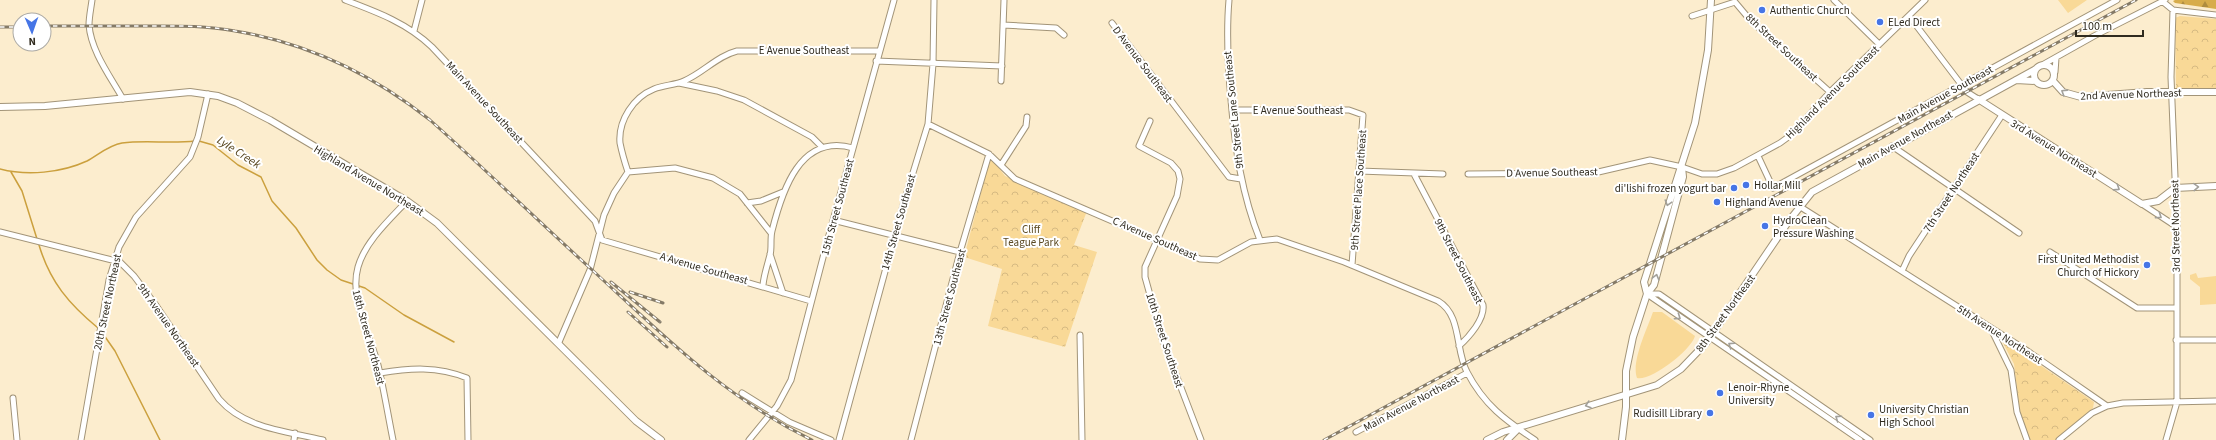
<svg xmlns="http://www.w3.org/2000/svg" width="2216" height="440" font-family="'Source Sans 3',sans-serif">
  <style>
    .grass { fill: #f9d997 }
    .forest { fill: url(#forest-firs) }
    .park { fill: url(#park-crowns) }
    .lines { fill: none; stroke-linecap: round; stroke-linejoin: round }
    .stream { stroke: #cba03e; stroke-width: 1.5 }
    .minor-casing { stroke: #a29478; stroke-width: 7 }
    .major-casing { stroke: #a29478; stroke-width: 8 }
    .minor { stroke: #fff; stroke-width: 5 }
    .major { stroke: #fff; stroke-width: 6 }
    .rail-casing { stroke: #847a67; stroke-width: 3 }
    .rail { stroke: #fff; stroke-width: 1.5; stroke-dasharray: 4.5; stroke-linecap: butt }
    .oneway { stroke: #a2a09a }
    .poi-dot { fill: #4675e6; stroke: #fff; stroke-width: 1.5 }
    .labels { text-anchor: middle; stroke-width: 4; stroke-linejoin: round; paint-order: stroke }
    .poi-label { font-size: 11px; fill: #302b1f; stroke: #fff; text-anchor: start }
    .street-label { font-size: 11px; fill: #302b1f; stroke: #fff }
    .park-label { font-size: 11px; fill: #5b4921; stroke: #fff }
    .water-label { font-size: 12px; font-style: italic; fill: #54421a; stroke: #fff }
  </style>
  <defs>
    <pattern id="forest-firs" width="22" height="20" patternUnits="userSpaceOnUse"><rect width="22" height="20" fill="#d7ac4b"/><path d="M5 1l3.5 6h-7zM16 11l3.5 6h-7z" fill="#af8c3e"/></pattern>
    <pattern id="park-crowns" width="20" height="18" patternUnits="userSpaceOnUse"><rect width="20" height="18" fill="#f9d997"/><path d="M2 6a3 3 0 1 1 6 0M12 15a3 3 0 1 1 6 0" fill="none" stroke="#d6ba82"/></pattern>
  </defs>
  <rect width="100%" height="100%" fill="#fcedce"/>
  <!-- grass -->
  <path class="grass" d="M2058,0H2087L2068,13Z
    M2196,273L2198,278L2216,276V304L2200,305V287L2190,279V275Z
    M1653,312H1662L1695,336C1691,350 1652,381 1637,378C1631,362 1647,329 1653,312Z"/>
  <!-- forest -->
  <path class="forest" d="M2175,0H2216V9L2175,3L2173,1Z"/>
  <!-- park -->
  <path class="park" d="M2180,16L2216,19V88L2176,89L2175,18Z
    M993,160L1005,176L1087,211L1074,245L1097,252L1065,347L988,326L1002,269L964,257L989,162Z
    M2005,341L2094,402L2093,408L2057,440H2030L2021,421L2014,364L2003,343Z"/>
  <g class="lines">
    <!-- stream -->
    <path class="stream" d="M199,141L213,145L238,165L261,177L272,201L296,228L317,260L327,270L341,280L365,288L404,315L454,342
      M0,169C27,176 61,173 87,161C98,155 109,145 122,143C146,140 172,144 195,141
      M11,172L22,191L37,239
      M39,245C50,282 69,304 98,328
      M101,331L115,351L160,440"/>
    <defs>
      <path id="minor" d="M92,0C91,8 89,17 89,25C91,51 110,76 123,99
        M345,0C377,12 407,23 432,47L595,221L602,240L811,301
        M1229,0C1226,34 1228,67 1231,100C1235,149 1242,195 1260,240
        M1834,0L1879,44
        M2162,1L2173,10L2216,15
        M1692,16L1735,2L1751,21L1830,92
        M1909,16L1967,92L1978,99
        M1112,23L1229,177L1241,179
        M1003,25L1056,28L1064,35
        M414,31L422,0
        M876,61L1002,66
        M2044,64L2094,36L2165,0
        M2055,72L2056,58
        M1001,81L1004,0
        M679,83L717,91L744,100L812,137L822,147
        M1232,110H1349L1363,115L1352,265
        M1150,121L1139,146L1171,163L1178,171L1180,179L1177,196L1145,267V277L1162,338L1201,440
        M928,124L989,154L1015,179L1200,259L1218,260L1251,242L1277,239L1344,262L1438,301C1462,315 1455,350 1467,372C1484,405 1505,420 1535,440
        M1892,146L2019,233
        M1758,156L1773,188L2117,0
        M1001,165L1026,126L1027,117
        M1359,171L1443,174
        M628,172L675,168L713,178L740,194L771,233
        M1414,174L1483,305C1485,319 1469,337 1459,346
        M1468,174L1594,173L1650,160L1682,167L1702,174H1717L1734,168L1780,143L1791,135L1830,92L1925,0
        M747,203L761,201L783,192
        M2142,204L2177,227
        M1799,206L2026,350L2107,406L2123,403L2216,401
        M833,220L960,252
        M0,232L120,262L134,276L155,304L219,399C245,429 286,431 323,440
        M2050,252L2137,308H2176
        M770,254L783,293
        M1902,271L1909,256L2002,115
        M763,285C764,275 767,266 770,255C772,248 770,239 772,231C782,191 800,133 853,148
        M1647,294H1659L1870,440
        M1647,294L1860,440
        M1992,331L2011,370L2017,412L2027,440
        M1080,335L1082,440
        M2176,340H2216
        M559,342L590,270L604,215L614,193L628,172C625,163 622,153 620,143C618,120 634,97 654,89C664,85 675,85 684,81C703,73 717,56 737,51H879
        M380,373C410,368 437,366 467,378L468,440
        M742,393L789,422L831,440
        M13,398L17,440
        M1356,432L1467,373
        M81,440L109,280L119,247L136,217L190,157L198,137L208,94
        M294,440L295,433
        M393,440C388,415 384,390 378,365C370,334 349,299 358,267C365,242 389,220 407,201
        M749,440L777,406L791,380L826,246L894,0
        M839,440L904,202L928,124L933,64L934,0
        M911,440L960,252L989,154
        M2059,440L2092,413L2107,406
        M2166,440L2177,402V227L2171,77L2173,10"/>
      <path id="major" d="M2034 75a10 10 0 1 1 20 0a10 10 0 1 1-20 0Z
        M2016,80L2036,81
        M2053,81L2063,92L2081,97L2147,92H2216
        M1978,99L2142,204L2158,201L2175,188L2216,186
        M0,107L45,106L190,92L218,96L237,103L270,120L407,201L437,223L636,421L661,440
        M1647,294L1654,285L1683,177L1682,167
        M1487,440L1503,432L1644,389L1657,385L1681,369L1706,343L1788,222L1812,192L2036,69
        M1507,440L1518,429
        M1622,440L1626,407V371L1633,337L1647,294L1644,282L1695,123L1708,50L1711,0"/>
    </defs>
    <!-- minor casing -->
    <use href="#minor" class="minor-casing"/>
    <!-- major casing -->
    <use href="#major" class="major-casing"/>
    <!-- minor -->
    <use href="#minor" class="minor"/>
    <!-- major -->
    <use href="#major" class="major"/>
    <defs>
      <path id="rail" d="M44,26C76,26 109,26 141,26C173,26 204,25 235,31C308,43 372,74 430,120C484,168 536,219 590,268C662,334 722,396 812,440
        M0,27H20
        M611,282L660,322
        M630,292L663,303
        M628,312L667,347
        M1324,440L2136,0"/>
    </defs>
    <!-- rail casing -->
    <use href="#rail" class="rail-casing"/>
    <!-- rail -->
    <use href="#rail" class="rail"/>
  </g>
  <!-- one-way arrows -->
  <defs><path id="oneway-chevron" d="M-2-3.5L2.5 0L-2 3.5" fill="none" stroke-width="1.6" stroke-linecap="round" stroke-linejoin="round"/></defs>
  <g class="oneway">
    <use href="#oneway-chevron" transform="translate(2064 92) rotate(-148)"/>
    <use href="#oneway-chevron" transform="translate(2196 187) rotate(-2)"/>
    <use href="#oneway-chevron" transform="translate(2117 188) rotate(33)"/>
    <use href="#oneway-chevron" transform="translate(1668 203) rotate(107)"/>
    <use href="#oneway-chevron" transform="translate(2159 216) rotate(34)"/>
    <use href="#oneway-chevron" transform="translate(1656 277) rotate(-75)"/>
    <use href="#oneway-chevron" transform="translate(1678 317) rotate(34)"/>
    <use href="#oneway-chevron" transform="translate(1731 345) rotate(-146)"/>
    <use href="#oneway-chevron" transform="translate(1588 405) rotate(163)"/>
    <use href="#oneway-chevron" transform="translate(1838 418) rotate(-146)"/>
  </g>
  <!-- markers -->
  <g class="poi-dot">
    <circle cx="1762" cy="10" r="4"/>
    <circle cx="1880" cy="22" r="4"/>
    <circle cx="1746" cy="185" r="4"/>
    <circle cx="1734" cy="188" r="4"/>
    <circle cx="1717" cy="202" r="4"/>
    <circle cx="1765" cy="226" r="4"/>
    <circle cx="2147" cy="265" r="4"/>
    <circle cx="1720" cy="393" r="4"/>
    <circle cx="1710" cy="413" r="4"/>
    <circle cx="1871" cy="415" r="4"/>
  </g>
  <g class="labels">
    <!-- poi labels -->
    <g class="poi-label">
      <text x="1770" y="14">Authentic Church</text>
      <text x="1888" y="26">ELed Direct</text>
      <text x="1754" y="189">Hollar Mill</text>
      <text x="1726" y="192" text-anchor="end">di'lishi frozen yogurt bar</text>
      <text x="1725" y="206">Highland Avenue</text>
      <text x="1773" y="224">HydroClean<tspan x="1773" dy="13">Pressure Washing</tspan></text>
      <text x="2139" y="263" text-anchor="end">First United Methodist<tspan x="2139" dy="13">Church of Hickory</tspan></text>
      <text x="1728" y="391">Lenoir-Rhyne<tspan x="1728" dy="13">University</tspan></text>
      <text x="1879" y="413">University Christian<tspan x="1879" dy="13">High School</tspan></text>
      <text x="1702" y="417" text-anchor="end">Rudisill Library</text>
    </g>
    <!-- street labels -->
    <g class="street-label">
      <text transform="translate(1782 47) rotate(43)" y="4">8th Street Southeast</text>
      <text x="804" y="54">E Avenue Southeast</text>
      <text transform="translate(1143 64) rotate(53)" y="4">D Avenue Southeast</text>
      <text transform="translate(1832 92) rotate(-45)" y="4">Highland Avenue Southeast</text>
      <text transform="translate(1945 94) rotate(-29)" y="4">Main Avenue Southeast</text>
      <text transform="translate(2131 94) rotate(-2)" y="4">2nd Avenue Northeast</text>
      <text transform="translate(485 102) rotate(47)" y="4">Main Avenue Southeast</text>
      <text transform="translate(1233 110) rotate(-96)" y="4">9th Street Lane Southeast</text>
      <text x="1298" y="114">E Avenue Southeast</text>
      <text transform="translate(1905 139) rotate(-29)" y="4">Main Avenue Northeast</text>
      <text transform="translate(2054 148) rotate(32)" y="4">3rd Avenue Northeast</text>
      <text transform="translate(1552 172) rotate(-1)" y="4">D Avenue Southeast</text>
      <text transform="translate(369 180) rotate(31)" y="4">Highland Avenue Northeast</text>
      <text transform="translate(1358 190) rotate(-86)" y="4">9th Street Place Southeast</text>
      <text transform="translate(1951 192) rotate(-57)" y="4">7th Street Northeast</text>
      <text transform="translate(837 207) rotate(-75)" y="4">15th Street Southeast</text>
      <text transform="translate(898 222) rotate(-74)" y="4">14th Street Southeast</text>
      <text transform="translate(2175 226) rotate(-91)" y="4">3rd Street Northeast</text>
      <text transform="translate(1155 238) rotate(24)" y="4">C Avenue Southeast</text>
      <text transform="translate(1459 261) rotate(63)" y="4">9th Street Southeast</text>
      <text transform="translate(704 268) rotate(16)" y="4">A Avenue Southeast</text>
      <text transform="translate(949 297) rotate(-75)" y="4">13th Street Southeast</text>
      <text transform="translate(107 302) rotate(-78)" y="4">20th Street Northeast</text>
      <text transform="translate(1725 313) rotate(-54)" y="4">8th Street Northeast</text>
      <text transform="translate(169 325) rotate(55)" y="4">9th Avenue Northeast</text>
      <text transform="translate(2000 334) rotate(33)" y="4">5th Avenue Northeast</text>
      <text transform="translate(369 337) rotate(75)" y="4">18th Street Northeast</text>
      <text transform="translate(1165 340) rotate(72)" y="4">10th Street Southeast</text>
      <text transform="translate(1411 403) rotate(-28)" y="4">Main Avenue Northeast</text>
    </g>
    <!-- park labels -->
    <g class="park-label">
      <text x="1031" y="233">Cliff<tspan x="1031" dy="13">Teague Park</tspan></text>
    </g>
    <!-- water labels -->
    <g class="water-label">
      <text transform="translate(239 152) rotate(33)" y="4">Lyle Creek</text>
    </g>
  </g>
  <!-- north arrow -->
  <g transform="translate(32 32) rotate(178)"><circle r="19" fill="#ffffff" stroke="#acaaa5"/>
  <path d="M0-3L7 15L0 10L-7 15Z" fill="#4675e6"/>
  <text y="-6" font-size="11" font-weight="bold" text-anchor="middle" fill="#302b1f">N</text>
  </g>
  <!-- scale -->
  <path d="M2076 30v6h67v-6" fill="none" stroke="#302b1f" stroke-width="2"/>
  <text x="2082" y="30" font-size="12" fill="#302b1f" stroke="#ffffff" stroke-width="3" paint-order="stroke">100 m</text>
</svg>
